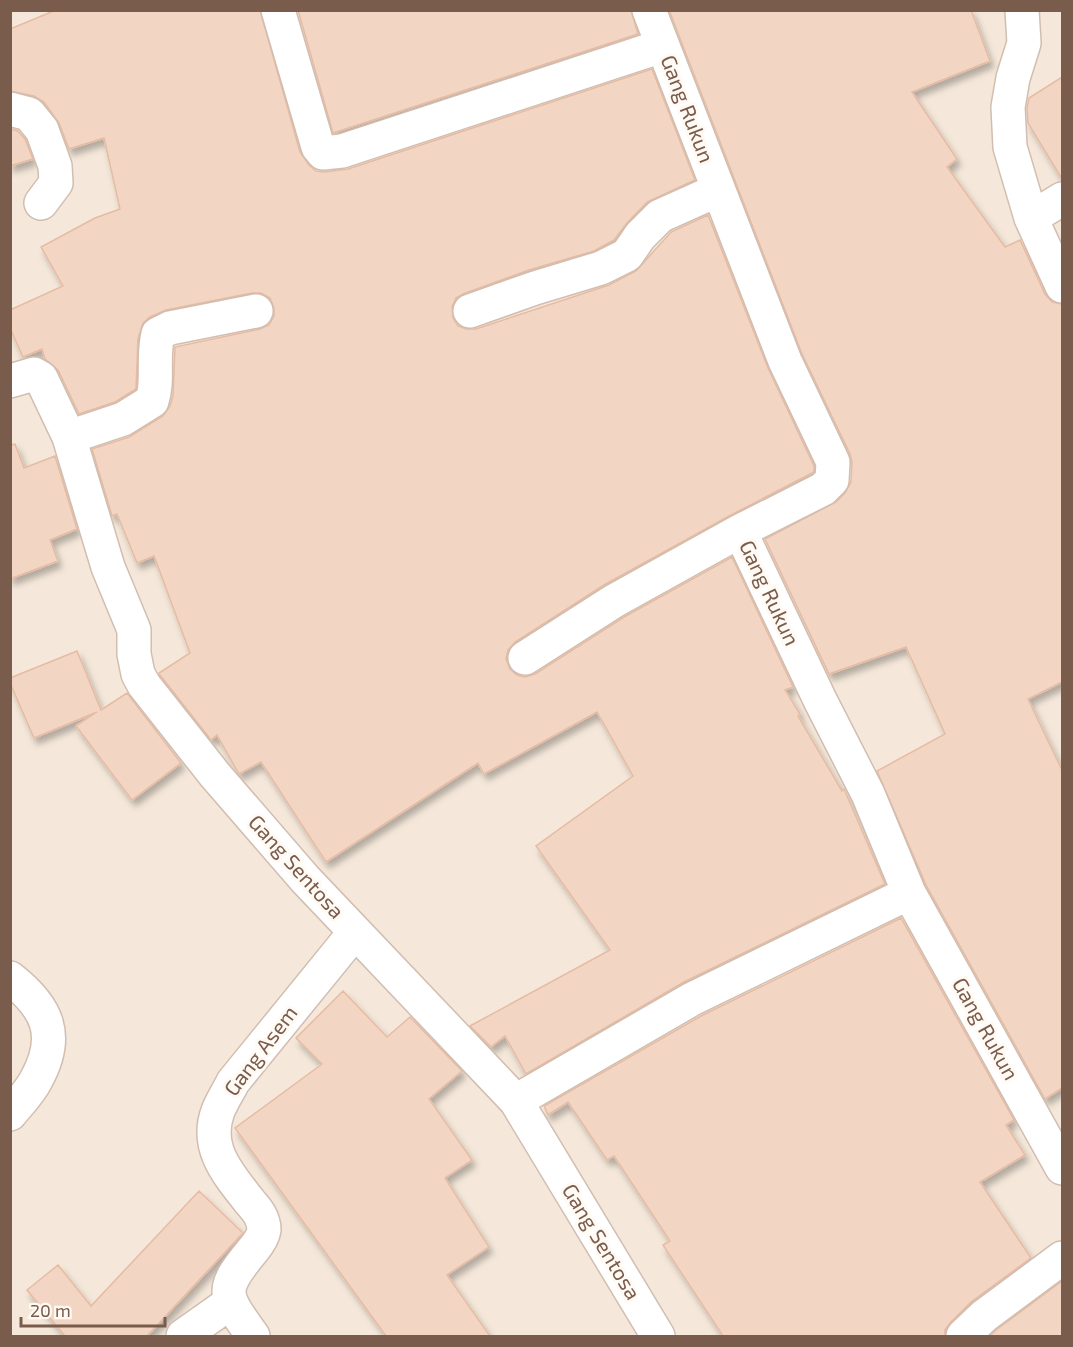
<svg xmlns="http://www.w3.org/2000/svg" width="1073" height="1347" font-family="'Exo 2',sans-serif">
  <style>
    .residential { fill: #f5e8da }
    .building { fill: #f3d5c3; stroke: #e6bba3; stroke-width: 1.5; filter: url(#shadow) }
    .lines { fill: none; stroke-linecap: round; stroke-linejoin: round }
    .street-casing { stroke: #d1beb0; stroke-width: 36 }
    .street { stroke: #fff; stroke-width: 33 }
    .labels { text-anchor: middle; stroke-width: 6; stroke-linejoin: round; paint-order: stroke }
    .street-label { font-size: 21px; fill: #7a5c4d; stroke: #fffaf3 }
  </style>
  <defs>
    <filter id="shadow"><feDropShadow dx="3.5" dy="6" stdDeviation="3" flood-color="#0004"/></filter>
  </defs>
  <rect width="100%" height="100%" fill="#fdf6ec"/>
  <!-- residential -->
  <path class="residential" d="M11,11H1062V1336H11Z"/>
  <!-- building -->
  <path class="building" d="M56,10H260L300,152L309,165L316,171L324,172L348,169L652,69L695,180L647,202L627,223L614,240L594,251L529,270L463,294L456,298L452,307L453,318L458,326L466,329H476L609,285L636,271L671,232L708,215L768,368L814,466V472L731,515L604,585L515,642L508,650L506,659L510,669L517,675L525,677L535,674L624,617L732,557L793,687L785,690L800,714L798,716L842,791L844,789L885,884L684,982L526,1074L505,1036L491,1047L470,1026L610,950L536,846L633,776L597,712L484,774L478,763L326,862L261,762L239,774L217,735L211,740L160,675L159,673L190,653L154,556L137,563L117,514L112,516L92,449L129,437L163,416L170,406L173,396L175,347L260,329L269,325L274,316V308L270,298L261,293H252L166,310L150,317L143,323L138,339L136,389L115,402L79,414L58,370L45,359L42,349L23,357L10,328V310L63,286L41,247L95,218L120,209L104,138L69,149L59,123L44,102L34,96L10,91V29Z
    M298,10H631L638,34L333,133Z
    M669,10H971L990,61L912,92L957,159L947,167L1005,247L1020,240L1045,294L1052,302L1062,304V682L1028,699L1062,770V1088L1045,1099L926,885L877,771L945,734L906,647L829,674L765,539L836,502L845,493L851,482L852,462L850,454L802,354Z
    M1062,77V179L1028,123L1027,108L1029,98Z
    M10,129L18,131L25,139L33,159L10,166Z
    M15,444L24,468L55,456L77,529L50,540L58,561L10,579V445Z
    M77,651L101,710L127,693L181,763L132,800L76,726L97,712L34,738L10,683V678Z
    M901,918L1014,1120L1006,1125L1025,1155L980,1182L1031,1258L971,1302L950,1323L945,1330V1336H723L663,1245L670,1241L614,1156L607,1160L568,1102L548,1115L544,1106L701,1016Z
    M343,991L387,1037L410,1017L462,1071L429,1099L472,1160L445,1178L489,1247L447,1275L490,1336H386L235,1128L322,1064L296,1038Z
    M199,1191L243,1233L147,1336H63L64,1335L27,1290L58,1265L91,1306Z
    M1062,1281V1336H990L996,1330Z"/>
  <g class="lines">
    <defs>
      <path id="street" d="M278,10L318,147L323,153L342,151L662,46
        M649,10L785,361L833,462L832,480L823,489L740,531L820,700L868,794L909,893L1062,1168
        M1022,10L1024,43L1013,78L1008,107L1010,147L1031,218L1062,286
        M10,109L29,114L42,130L55,166L56,183L41,203
        M1031,218L1062,199
        M470,311L535,288L601,268L627,255L640,236L660,216L718,190
        M10,381L34,374L41,378L69,437L108,567L134,630V654L138,674L144,685L215,775L305,879L516,1101L658,1336
        M69,437L123,419L152,401C159,380 152,357 158,334L170,328L256,311
        M525,658L614,601L740,531
        M10,978C47,1007 61,1035 36,1080C30,1092 19,1103 10,1114
        M516,1101L692,999L909,893
        M183,1336L231,1302
        M253,1336C223,1294 219,1291 253,1250C258,1244 263,1237 264,1230C264,1218 257,1210 250,1202C229,1175 204,1148 218,1111C222,1101 228,1092 233,1082L355,932
        M963,1336L984,1316L1062,1258"/>
    </defs>
    <!-- street casing -->
    <use href="#street" class="street-casing"/>
    <!-- street -->
    <use href="#street" class="street"/>
  </g>
  <g class="labels">
    <!-- street labels -->
    <g class="street-label">
      <text transform="translate(687 109) rotate(69)" y="7">Gang Rukun</text>
      <text transform="translate(769 593) rotate(65)" y="7">Gang Rukun</text>
      <text transform="translate(296 867) rotate(48)" y="7">Gang Sentosa</text>
      <text transform="translate(985 1029) rotate(61)" y="7">Gang Rukun</text>
      <text transform="translate(261 1051) rotate(-53)" y="7">Gang Asem</text>
      <text transform="translate(601 1242) rotate(59)" y="7">Gang Sentosa</text>
    </g>
  </g>
  <!-- border -->
  <rect width="1073" height="1347" fill="none" stroke="#7a5c4d" stroke-width="24"/>
  <!-- scale -->
  <path d="M21 1317v9h144v-9" fill="none" stroke="#7a5c4d" stroke-width="3"/>
  <text x="30" y="1317" font-size="18" fill="#7a5c4d" stroke="#fffaf3" stroke-width="4.5" paint-order="stroke">20 m</text>
</svg>
